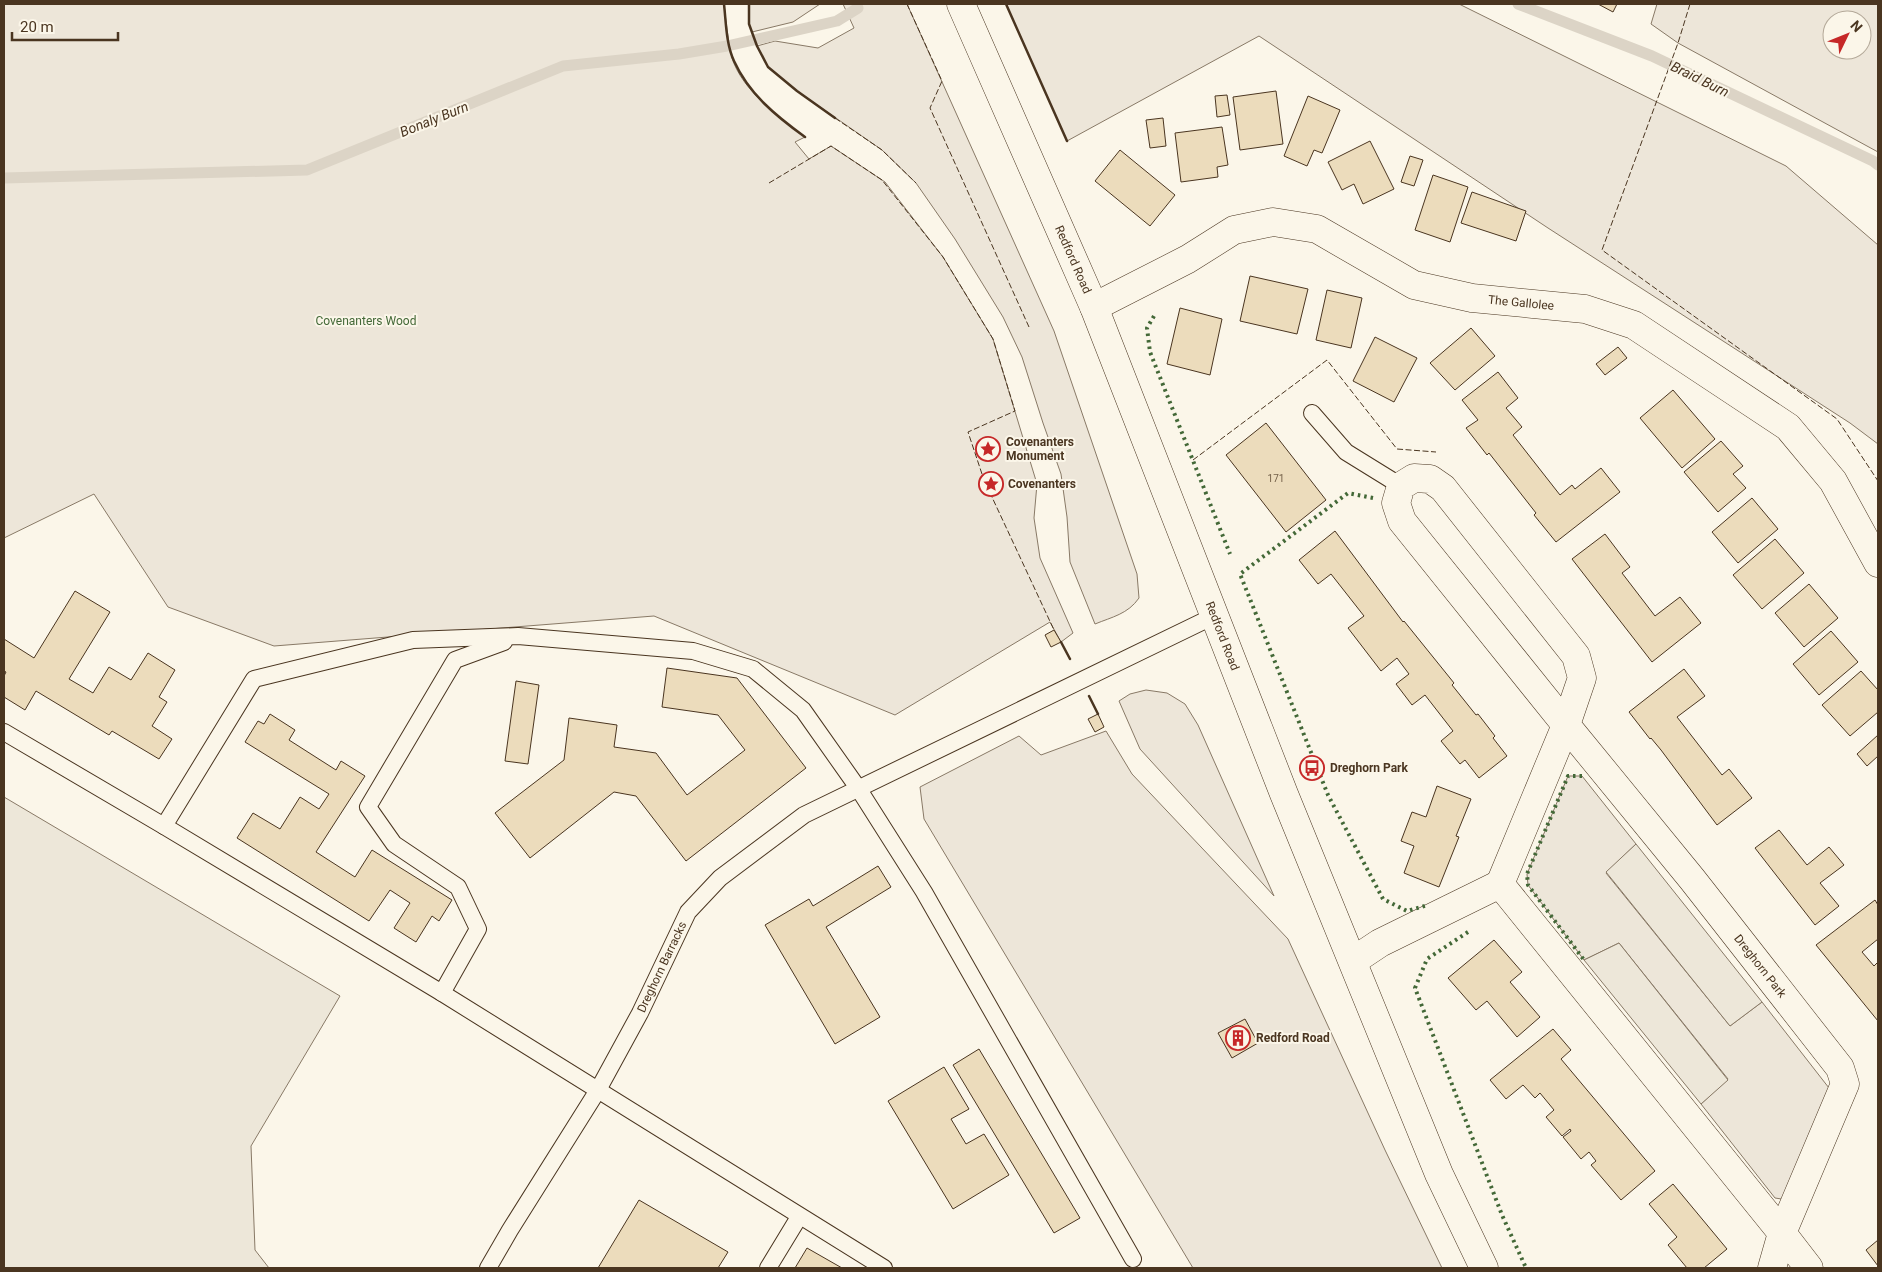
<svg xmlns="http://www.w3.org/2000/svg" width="1882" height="1272" font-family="Roboto,sans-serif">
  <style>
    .green { fill: #ede6d9; stroke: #887966; fill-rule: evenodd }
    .parking { fill: #ede7d9; stroke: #887966 }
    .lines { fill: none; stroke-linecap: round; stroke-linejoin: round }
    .stream { stroke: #dcd4c6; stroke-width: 11 }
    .building { fill: #ecdcbc; stroke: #4a3520 }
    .service-casing { stroke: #4a3520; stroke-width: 18 }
    .minor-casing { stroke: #4a3520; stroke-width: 29 }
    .secondary-casing { stroke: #4a3520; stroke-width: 29 }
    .service { stroke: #fbf6e9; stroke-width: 16 }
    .minor { stroke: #fbf6e9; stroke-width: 28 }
    .secondary { stroke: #fbf6e9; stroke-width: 28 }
    .hedge { stroke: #436837; stroke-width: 4; stroke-dasharray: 2.5 4; stroke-linecap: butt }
    .fence { stroke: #4a3520; stroke-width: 1; stroke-dasharray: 6 2.5; stroke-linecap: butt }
    .wall { stroke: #4a3520; stroke-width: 2.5 }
    .labels { text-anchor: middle; stroke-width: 4; stroke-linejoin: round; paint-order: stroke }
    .number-label { font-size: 10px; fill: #725f47 }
    .street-label { font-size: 12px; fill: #4a3520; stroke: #fbf6e9 }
    .park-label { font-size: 12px; fill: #436837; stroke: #fbf6e9 }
    .poi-label { font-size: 12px; font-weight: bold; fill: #4a3520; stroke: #fbf6e9; text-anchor: start }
    .water-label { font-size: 14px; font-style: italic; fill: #4a3520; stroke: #fbf6e9 }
  </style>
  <rect width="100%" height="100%" fill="#fbf6e9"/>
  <!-- green -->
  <path class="green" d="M4,4H724C726,22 728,40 732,58C742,90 779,118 805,137L795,142L809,159L831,146L885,182L943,257L993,339L1037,484L1034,518L1040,558L1073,633L1061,642L1050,622L895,715L654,616L274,646L168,607L94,494L4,538Z
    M749,4H820L793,22L752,32L749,24Z
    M843,4H907L1054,331L1137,574L1139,598C1128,614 1112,617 1095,624L1070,562L1067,517L1061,474L1043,423L1022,357L1003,317L955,239L916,183L882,150L797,91L768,67L757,46L775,41L818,48L854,28Z
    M1006,4H1459L1786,166L1878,245V444L1850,423L1548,228L1259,36L1067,141Z
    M1657,4H1878V152L1678,43L1651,24ZM1832,20H1862V50H1832Z
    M1146,690L1167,693L1185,704L1198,725L1274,896L1140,749L1119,701L1130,694Z
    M1106,731L1132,774L1288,939L1385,1150L1442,1268H1193L924,819L920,787L1019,736L1041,755Z
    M1568,776H1582L1636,844L1606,873L1730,1026L1762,1002L1829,1088L1788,1200L1775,1198L1701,1104L1728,1079L1619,943L1584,960L1528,885L1527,874Z"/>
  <!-- parking -->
  <path class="parking" d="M4,797L340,996L251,1146L255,1250L269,1268H4Z
    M1636,844L1762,1002L1730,1026L1606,872Z
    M1619,943L1728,1080L1701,1104L1584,960Z"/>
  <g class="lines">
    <!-- stream -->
    <path class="stream" d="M1518,4L1652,56L1873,161L1878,165
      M4,178L307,170L563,66L679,54L727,46L837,21L858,8"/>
  </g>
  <!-- building -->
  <path class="building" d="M1598,4H1617L1613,12Z
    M1276,91L1283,144L1240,150L1233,97Z
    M1227,95L1230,115L1217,117L1215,96Z
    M1308,96L1340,110L1322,153L1314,150L1307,166L1284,156Z
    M1163,118L1166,146L1150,148L1146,120Z
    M1222,127L1228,165L1217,167L1218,177L1181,182L1175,133Z
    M1370,141L1394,189L1363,204L1354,184L1342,190L1328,162Z
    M1120,150L1175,195L1150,226L1095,181Z
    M1410,156L1423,160L1414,186L1401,182Z
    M1433,175L1468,187L1450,242L1415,230Z
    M1472,192L1526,211L1516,241L1461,223Z
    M1250,276L1308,289L1297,334L1240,321Z
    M1327,290L1362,298L1351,348L1316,340Z
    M1180,308L1222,319L1210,375L1167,364Z
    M1471,328L1495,356L1455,390L1430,363Z
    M1375,337L1417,358L1394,402L1353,381Z
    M1618,347L1627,358L1605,375L1596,364Z
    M1498,372L1518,398L1506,408L1522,427L1513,435L1560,495L1572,485L1575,489L1601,468L1620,492L1556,542L1534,515L1536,513L1489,453L1487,455L1466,428L1478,420L1462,400Z
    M1673,390L1715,439L1682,468L1640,418Z
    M1266,423L1326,500L1286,532L1226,455Z
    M1721,441L1743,466L1733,474L1746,488L1718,512L1684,472Z
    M1752,498L1778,529L1738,563L1712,532Z
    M1335,531L1403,622L1404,621L1454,683L1452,685L1476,715L1478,714L1495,736L1493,738L1507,756L1479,778L1465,760L1460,764L1441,741L1453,731L1425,695L1412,705L1396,684L1409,674L1397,658L1381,671L1348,628L1364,616L1331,574L1318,584L1299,560Z
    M1605,534L1630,567L1622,573L1655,616L1680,597L1701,623L1652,662L1572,559Z
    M1775,539L1804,573L1762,609L1733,575Z
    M1809,584L1838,618L1804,647L1775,613Z
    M75,591L110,612L69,679L93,693L109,667L131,680L148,653L175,670L159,697L167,702L152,726L172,739L159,759L112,731L109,735L36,691L25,710L4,697V676L6,672L4,671V639L34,658Z
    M1054,630L1061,642L1051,647L1045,635Z
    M1831,631L1858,662L1819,695L1793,664Z
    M667,668L737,678L806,768L686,861L636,796L614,792L530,858L495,813L564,760L569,718L617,725L614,747L656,753L687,795L745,750L718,715L662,707Z
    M1684,669L1705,696L1677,717L1722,775L1729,769L1752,798L1717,825L1661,750L1651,738L1650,739L1629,712Z
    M1861,671L1878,690V712L1850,736L1822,705Z
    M516,681L539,685L528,764L505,761Z
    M270,714L295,730L289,740L336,770L341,761L365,776L316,852L355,877L372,850L452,900L439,921L432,916L416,942L394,928L410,903L390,890L369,921L237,838L253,813L280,829L300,797L319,809L329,794L245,742L258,721L264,724Z
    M1098,714L1104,727L1095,732L1088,719Z
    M1878,735V756L1867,766L1857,754Z
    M1437,786L1471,799L1456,836L1459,837L1439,887L1404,873L1414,846L1401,841L1412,812L1426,817Z
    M1779,830L1807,865L1829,847L1844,865L1820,883L1839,906L1815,925L1755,848Z
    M878,866L891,887L826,927L880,1017L835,1044L765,925L809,899L813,906Z
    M1875,900L1878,905V939L1862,952L1874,966L1878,962V1021L1816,945Z
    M1494,940L1522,972L1510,982L1540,1017L1517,1037L1487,1001L1476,1010L1448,978Z
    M1245,1019L1258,1043L1232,1058L1218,1033Z
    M1553,1029L1571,1050L1561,1059L1655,1171L1621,1200L1591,1165L1596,1161L1589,1152L1581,1159L1563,1137L1571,1131L1570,1129L1562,1136L1546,1117L1554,1110L1540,1093L1535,1098L1523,1085L1506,1099L1490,1080Z
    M979,1049L1080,1218L1054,1233L953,1065Z
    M944,1067L969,1109L951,1119L966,1144L984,1134L1009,1175L953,1209L888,1101Z
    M1673,1184L1727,1249L1704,1268H1687L1668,1245L1677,1237L1649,1204Z
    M639,1200L728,1252L718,1268H598Z
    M1878,1240V1266L1866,1250Z
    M807,1248L842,1268H795Z"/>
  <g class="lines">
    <defs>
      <g id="service">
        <path d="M1312,413L1346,452L1401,486"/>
        <path d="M4,732L164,826L442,993L884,1268"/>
        <path d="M164,826L254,679L413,640L518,636L693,651L753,669L803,710L858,788L924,892L1133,1259"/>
        <path d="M442,993L478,929L458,887L394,844L368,807L455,660L504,642"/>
        <path id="s1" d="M488,1268L510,1230L598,1090L640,1013L688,912L720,878L804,815L1214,616"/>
        <path d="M768,1268L799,1217"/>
      </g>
      <g id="minor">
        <path id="s2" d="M1094,307L1188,259L1234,230L1273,222L1317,229L1414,285L1472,298L1585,309L1634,325L1788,427L1833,481L1878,563"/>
        <path d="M1353,961L1380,943L1500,884"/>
        <path id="s3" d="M1772,1268L1782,1233L1500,884L1566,725L1402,521L1396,503L1401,486L1414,478L1430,479L1443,488L1576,656L1582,678L1566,725L1692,879L1840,1068L1845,1084L1782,1233L1809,1268"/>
      </g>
      <g id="secondary">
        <path id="s4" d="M961,4L1094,307L1284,794L1439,1174L1484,1268"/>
      </g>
    </defs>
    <!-- service casing -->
    <use href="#service" class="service-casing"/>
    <!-- minor casing -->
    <use href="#minor" class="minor-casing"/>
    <!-- secondary casing -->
    <use href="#secondary" class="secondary-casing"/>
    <!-- service -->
    <use href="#service" class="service"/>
    <!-- minor -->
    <use href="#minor" class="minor"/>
    <!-- secondary -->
    <use href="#secondary" class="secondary"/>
    <!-- hedge -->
    <path class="hedge" d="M1154,316L1147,328L1150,352L1230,554
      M1373,498L1348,493L1240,574L1328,795L1383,899L1407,911L1428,905
      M1582,776H1568L1527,874L1528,885L1584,960
      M1468,932L1427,959L1415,988L1502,1215L1526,1268"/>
    <!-- fence -->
    <path class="fence" d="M907,4L942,81L930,108L1029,327
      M1690,4L1678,43L1602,250L1837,419L1878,481
      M835,118L882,150L916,183
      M769,183L831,146L882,180L943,257L993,339L1015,411L968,432L984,480L1054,630
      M1193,460L1327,360L1397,449L1436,452"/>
    <!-- wall -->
    <path class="wall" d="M724,4C726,22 726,44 734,61C749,94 776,116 805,137
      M749,4V24L757,46L768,67L797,91L835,118
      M1006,4L1067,141
      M1061,642L1070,659
      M1089,696L1098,714"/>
  </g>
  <!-- icons -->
  <defs>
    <symbol id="sight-ring" viewBox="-11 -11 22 22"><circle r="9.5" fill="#fbf6e9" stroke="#c62828" stroke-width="1.5"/><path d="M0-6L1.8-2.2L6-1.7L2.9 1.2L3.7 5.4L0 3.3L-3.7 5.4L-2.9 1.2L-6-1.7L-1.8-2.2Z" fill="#c62828"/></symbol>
    <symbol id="bus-ring" viewBox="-11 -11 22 22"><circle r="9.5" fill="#fbf6e9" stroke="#c62828" stroke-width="1.5"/><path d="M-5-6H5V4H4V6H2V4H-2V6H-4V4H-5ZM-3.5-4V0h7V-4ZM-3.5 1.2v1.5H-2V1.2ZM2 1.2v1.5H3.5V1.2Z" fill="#c62828"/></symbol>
    <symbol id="building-ring" viewBox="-11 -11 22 22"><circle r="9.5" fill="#fbf6e9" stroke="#c62828" stroke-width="1.5"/><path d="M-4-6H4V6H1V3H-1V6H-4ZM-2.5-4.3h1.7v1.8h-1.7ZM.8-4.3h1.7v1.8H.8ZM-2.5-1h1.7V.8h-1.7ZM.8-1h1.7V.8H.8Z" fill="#c62828"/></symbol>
  </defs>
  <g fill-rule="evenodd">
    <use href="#sight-ring" x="974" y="435" width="28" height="28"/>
    <use href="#sight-ring" x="977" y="470" width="28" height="28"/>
    <use href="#bus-ring" x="1298" y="754" width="28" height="28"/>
    <use href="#building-ring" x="1224" y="1024" width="28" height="28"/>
  </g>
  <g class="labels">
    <!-- number labels -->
    <g class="number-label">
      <text x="1276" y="482">171</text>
    </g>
    <!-- street labels -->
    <g class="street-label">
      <text dy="4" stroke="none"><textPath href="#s4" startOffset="279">Redford Road</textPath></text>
      <text dy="4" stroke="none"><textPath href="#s2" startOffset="465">The Gallolee</textPath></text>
      <text dy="4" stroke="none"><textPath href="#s4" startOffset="684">Redford Road</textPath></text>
      <text dy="4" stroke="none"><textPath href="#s3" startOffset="1599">Dreghorn Park</textPath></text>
      <text dy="4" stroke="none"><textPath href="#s1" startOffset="348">Dreghorn Barracks</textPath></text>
    </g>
    <!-- park labels -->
    <g class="park-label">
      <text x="366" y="325">Covenanters Wood</text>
    </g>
    <!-- poi labels -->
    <g class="poi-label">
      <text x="1006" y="446">Covenanters<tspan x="1006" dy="14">Monument</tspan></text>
      <text x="1008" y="488">Covenanters</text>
      <text x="1330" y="772">Dreghorn Park</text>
      <text x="1256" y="1042">Redford Road</text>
    </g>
    <!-- water labels -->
    <g class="water-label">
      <text transform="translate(1700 79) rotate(26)" y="5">Braid Burn</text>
      <text transform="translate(434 119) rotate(-22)" y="5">Bonaly Burn</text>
    </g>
  </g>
  <!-- border -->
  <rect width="1882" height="1272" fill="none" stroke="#4a3520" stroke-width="10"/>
  <!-- north arrow -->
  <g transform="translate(1847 35) rotate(47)"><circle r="24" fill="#fbf6e9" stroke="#b4a999"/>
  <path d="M0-4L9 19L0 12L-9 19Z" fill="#c62828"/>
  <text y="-8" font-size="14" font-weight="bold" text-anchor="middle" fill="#4a3520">N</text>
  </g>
  <!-- scale -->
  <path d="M12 32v8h106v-8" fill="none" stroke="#4a3520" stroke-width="2.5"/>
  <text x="20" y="32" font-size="15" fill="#4a3520" stroke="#fbf6e9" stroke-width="4" paint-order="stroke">20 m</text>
</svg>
